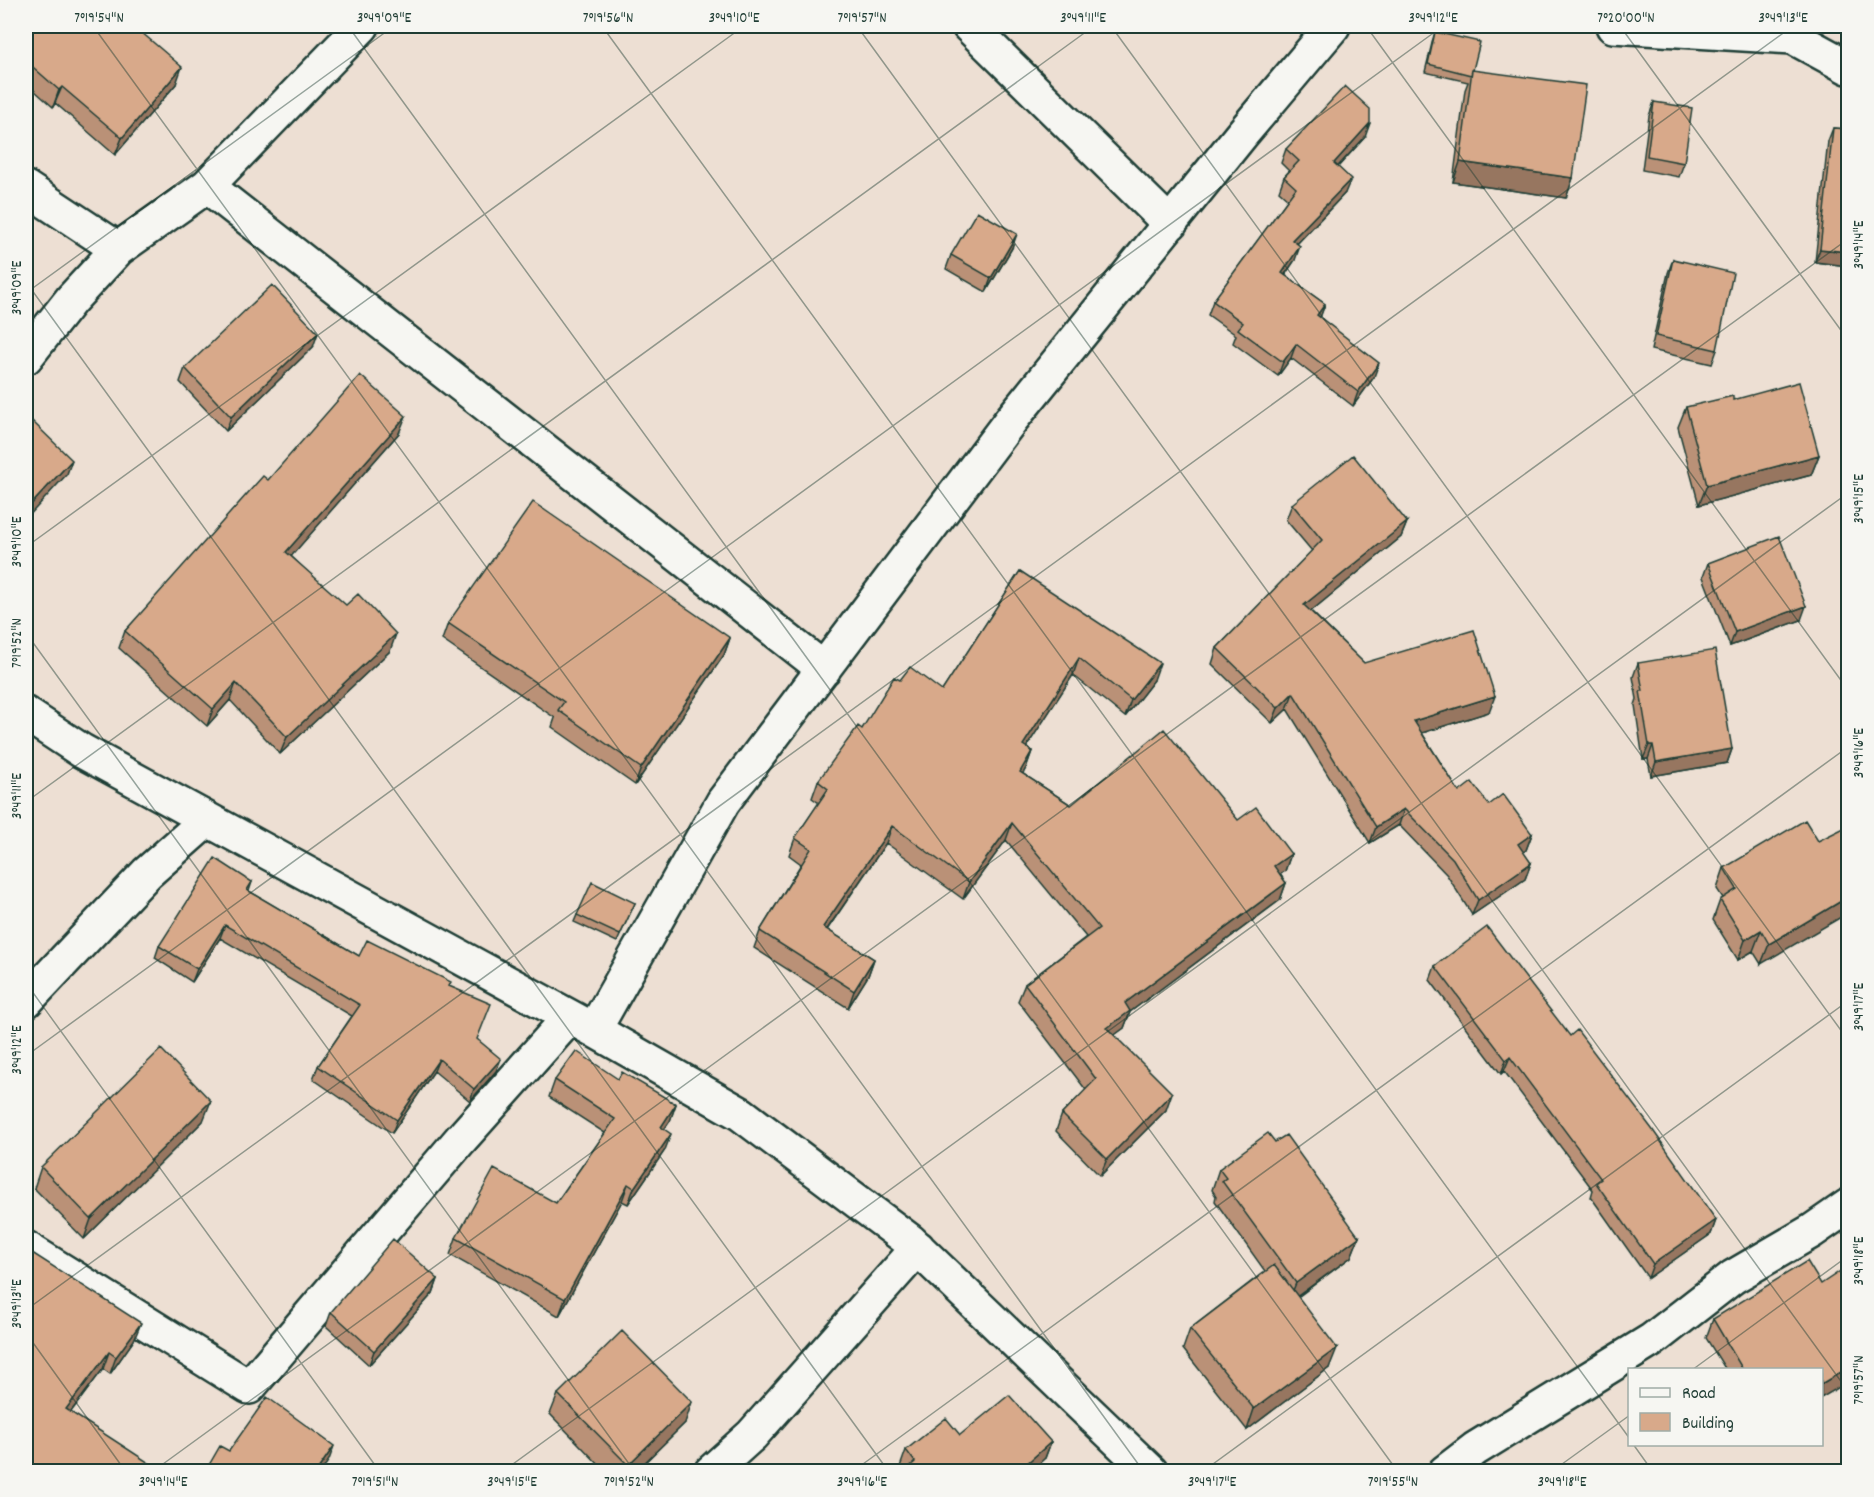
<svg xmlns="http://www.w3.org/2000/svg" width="1874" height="1497" font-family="Dekko,sans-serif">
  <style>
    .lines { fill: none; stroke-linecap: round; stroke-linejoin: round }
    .minor-casing { stroke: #1f3d34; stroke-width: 38 }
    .minor { stroke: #f6f6f2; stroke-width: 33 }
    .wall { fill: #ba9177; stroke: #1f3d34; stroke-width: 1.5 }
    .shaded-wall { fill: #977661; stroke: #1f3d34; stroke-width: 1.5 }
    .building { fill: #d8a98a; stroke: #1f3d34; stroke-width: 1.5 }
    .ticks { fill: none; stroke: #1f3d34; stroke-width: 1.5; stroke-opacity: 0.45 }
    .neatline { fill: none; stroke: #1f3d34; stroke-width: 2 }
    .ticks-label { font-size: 15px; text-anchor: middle; fill: #1f3d34 }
  </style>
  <rect width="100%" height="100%" fill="#eddfd3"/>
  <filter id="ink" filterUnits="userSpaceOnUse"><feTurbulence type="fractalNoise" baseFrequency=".0167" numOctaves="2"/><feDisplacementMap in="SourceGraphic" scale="12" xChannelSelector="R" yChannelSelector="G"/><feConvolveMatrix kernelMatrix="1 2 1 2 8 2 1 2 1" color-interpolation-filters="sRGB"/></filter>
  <g filter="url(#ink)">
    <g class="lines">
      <defs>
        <path id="minor" d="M969,26L1170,224
          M1613,26L1793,37L1848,67
          M207,186L824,669
          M26,188L118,249
          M26,357L71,300L118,249L207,186L362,26
          M26,714L82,751L594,1030L741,1114L910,1241L1151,1472
          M26,1001L147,873L207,820
          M594,1030L723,802L1011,420L1242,134L1333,26
          M26,1248L249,1387L460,1140L569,1018
          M711,1472L752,1435L918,1248
          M1445,1472L1475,1449L1652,1340L1733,1277L1812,1231L1848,1206"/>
      </defs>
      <!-- minor casing -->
      <use href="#minor" class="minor-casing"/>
      <!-- minor -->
      <use href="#minor" class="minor"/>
    </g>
    <!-- wall -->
    <path class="wall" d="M26,26L176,84L115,155L55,103L53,107L26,83Z
      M1435,32L1473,70L1573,178L1566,198L1453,182L1465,90L1468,82L1425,72L1433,39Z
      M1654,102L1684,163L1679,177L1642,170L1649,116Z
      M1833,128L1848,129V266L1815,262L1828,141Z
      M1365,137L1338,167L1345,193L1297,244L1295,260L1285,275L1325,304L1320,317L1374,377L1353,406L1291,358L1278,376L1233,343L1236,335L1208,315L1213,301L1288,199L1279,191L1284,177L1289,171L1281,163L1286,149Z
      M1012,248L986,292L946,269L951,255Z
      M1673,259L1717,350L1712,364L1651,350L1668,273Z
      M313,347L226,431L180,382L185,368Z
      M1733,400L1819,455L1811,475L1699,505L1678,427L1686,407Z
      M399,433L291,556L390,651L280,754L230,700L207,726L119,648L125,631L268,480Z
      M1292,504L1407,522L1401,537L1311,611L1364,663L1489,712L1422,733L1459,792L1489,805L1532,834L1526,850L1523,852L1531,863L1525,879L1472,915L1447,875L1399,825L1370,843L1287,709L1272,723L1212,664L1217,648L1312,551L1286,520Z
      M1708,563L1801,620L1730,646L1703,577Z
      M1020,571L1154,680L1125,717L1073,675L1026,747L1032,751L1026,768L1023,774L1071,805L1238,820L1291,854L1285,871L1280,874L1286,883L1280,900L1130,1012L1124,1028L1114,1035L1166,1110L1100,1176L1056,1131L1062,1114L1086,1090L1018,1001L1025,984L1086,937L1006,840L963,899L886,843L827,930L874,959L868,976L848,1008L754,948L760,931L801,864L789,855L795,838L819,803L812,798L818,781L862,729L900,680L942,691Z
      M448,623L730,638L724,655L635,785L552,727L555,718L442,640Z
      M1638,663L1732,749L1727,763L1651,776L1648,759H1643L1635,705L1637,699L1633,677Z
      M1818,841L1761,964L1753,951L1738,960L1713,920L1720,900L1723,898L1717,889L1724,868Z
      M252,882L249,891L359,956L449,986L477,1040L496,1071L470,1101L434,1071L392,1133L313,1079L318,1066L352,1016L220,938L192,982L155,958L159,946Z
      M635,903L617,942L574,922L577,915Z
      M1435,966L1570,1036L1716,1220L1711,1234L1648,1278L1591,1197L1593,1190L1504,1071L1501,1074L1430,980Z
      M618,1079L676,1104L670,1121L664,1129L665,1150L628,1204L622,1201L559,1316L450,1255L456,1238L556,1203L605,1133L549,1097L555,1080Z
      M203,1121L84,1239L34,1188L41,1167Z
      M1275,1142L1359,1237L1351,1257L1298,1297L1329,1368L1247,1430L1183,1349L1190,1329L1265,1271L1215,1201L1216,1196L1212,1190L1219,1169Z
      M26,1249L134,1340L110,1374L103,1369L26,1472Z
      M438,1279L433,1293L369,1365L326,1326L331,1312Z
      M1713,1319L1821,1370H1726L1706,1338Z
      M558,1394L685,1423L635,1472H606L550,1414Z
      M960,1435L1051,1442L1045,1458L904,1472L900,1467L906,1450Z"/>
    <!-- shaded-wall -->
    <path class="shaded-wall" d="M182,67L176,84L115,155L122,138Z
      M62,87L55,103L53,107L59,90Z
      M1370,123L1365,137L1328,177L1334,163Z
      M1460,162L1573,178L1566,198L1453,182Z
      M1351,179L1345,193L1287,254L1292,240Z
      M1017,234L1012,248L986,292L991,278Z
      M1300,246L1295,260L1276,287L1282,273Z
      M1820,249L1848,252V266L1815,262Z
      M1325,304L1320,318L1317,315Z
      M318,333L313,347L226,431L231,417Z
      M1296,344L1291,358L1278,376L1283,362Z
      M1379,363L1374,377L1353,406L1358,392Z
      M406,416L399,433L280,569L286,552Z
      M1819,455L1811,475L1699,505L1707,485Z
      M72,460L67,474L26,519V510Z
      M1407,522L1401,537L1299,621L1304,605Z
      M1806,606L1801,620L1730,646L1735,632Z
      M396,634L390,651L280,754L287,737Z
      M730,638L724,655L635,785L641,768Z
      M1079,658L1073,675L1017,762L1023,745Z
      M1160,663L1154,680L1125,717L1131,700Z
      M236,683L230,700L207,726L213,709Z
      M1293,693L1287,709L1272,723L1278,708Z
      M1495,696L1489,712L1409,737L1414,721Z
      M1649,745H1653L1648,759H1643Z
      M1732,749L1727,763L1651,776L1656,762Z
      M1032,751L1026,768L1014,789L1020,772Z
      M1404,809L1399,825L1370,843L1376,827Z
      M1012,823L1006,840L963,899L969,882Z
      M892,826L886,843L817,944L823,927Z
      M1532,834L1526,850L1512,860L1518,844Z
      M1291,854L1285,871L1268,883L1274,866Z
      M1531,863L1525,879L1472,915L1478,900Z
      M1286,883L1280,900L1130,1012L1124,1028L1101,1045L1107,1028L1125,1003Z
      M1848,897V913L1761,964L1769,944Z
      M225,925L220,938L192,982L197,969Z
      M1761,930L1753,951L1738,960L1745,940Z
      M874,959L868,976L848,1008L854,991Z
      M1510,1057L1504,1071L1501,1074L1506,1060Z
      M439,1059L434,1071L392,1133L397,1120Z
      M501,1059L496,1071L470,1101L474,1089Z
      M1172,1093L1166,1110L1100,1176L1107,1159Z
      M211,1101L203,1121L84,1239L91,1219Z
      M676,1104L670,1121L655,1143L661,1127Z
      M671,1134L665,1150L628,1204L634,1188Z
      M628,1184L622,1201L559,1316L565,1299Z
      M1716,1220L1711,1234L1648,1278L1653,1264Z
      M1359,1237L1351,1257L1288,1303L1296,1283Z
      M438,1279L433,1293L369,1365L374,1351Z
      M141,1323L134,1340L110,1374L116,1357Z
      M1337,1348L1329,1368L1247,1430L1254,1409Z
      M109,1352L103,1369L60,1426L66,1409Z
      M1848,1368V1382L1821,1398V1384Z
      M692,1402L685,1423L635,1472H626L628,1465Z
      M1051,1442L1045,1458L1030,1472H1017Z
      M334,1446L329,1460L321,1472H316Z"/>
    <!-- building -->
    <path class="building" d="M26,26H134L182,67L122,138L62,87L59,90L26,61Z
      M1435,32L1480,42L1473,70H1472L1471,75L1428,64Z
      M1472,70L1586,85L1573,178L1460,162Z
      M1345,86L1370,109V123L1334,163L1351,179L1292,240L1300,246L1282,273L1325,304L1317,315L1379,363L1358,392L1296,344L1283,362L1238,329L1243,323L1213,301L1296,188L1284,177L1299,161L1286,149Z
      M1654,102L1692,108L1684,163L1647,156Z
      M1833,128L1848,129V252L1820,249Z
      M977,211L1017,234L991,278L951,255Z
      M1673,259L1733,273L1717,350L1656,336Z
      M272,285L318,333L231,417L185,368Z
      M360,375L406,416L286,552L346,605L358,594L396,634L287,737L236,683L213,709L125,631L263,476L268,480Z
      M1799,382L1819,455L1707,485L1686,407L1733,396V400Z
      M32,421L72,460L26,510V428Z
      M1353,455L1407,522L1304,605L1364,663L1474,630L1495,696L1414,721L1459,792L1472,782L1489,805L1503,794L1532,834L1518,844L1531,863L1478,900L1453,859L1404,809L1376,827L1293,693L1278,708L1217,648L1322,540L1292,504Z
      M533,502L730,638L641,768L558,710L564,702L448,623Z
      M1779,536L1806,606L1735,632L1708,563Z
      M1020,571L1160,663L1131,700L1079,658L1023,745L1032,751L1020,772L1071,805L1164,729L1238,820L1256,807L1291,854L1274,866L1286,883L1125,1003L1130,1011L1107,1028L1172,1093L1107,1159L1062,1114L1096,1079L1025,984L1099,928L1012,823L969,882L892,826L823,927L874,959L854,991L760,931L811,849L795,838L828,789L818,781L858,726L862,729L894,677L900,680L910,667L942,691Z
      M1715,650L1732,749L1656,762L1653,745H1649L1640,691H1643L1638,663Z
      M1805,820L1818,841L1848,826V897L1769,944L1761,930L1745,940L1720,900L1737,889L1724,868Z
      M215,858L252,882L247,890L359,956L367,940L451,982L449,986L491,1004L477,1039L501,1059L474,1089L439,1059L397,1120L318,1066L360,1005L225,925L197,969L159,946Z
      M592,882L635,903L620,935L577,915Z
      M1487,927L1570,1036L1577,1030L1652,1129L1716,1220L1653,1264L1596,1183L1601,1179L1510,1057L1506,1060L1435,966Z
      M161,1049L211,1101L91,1219L41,1167Z
      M576,1051L618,1079L622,1072L676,1104L661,1127L671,1134L634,1188L628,1184L565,1299L456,1238L494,1169L556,1203L615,1119L555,1080Z
      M1268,1133L1275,1142L1286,1135L1359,1237L1296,1283L1222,1181L1226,1178L1219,1169Z
      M393,1239L438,1279L374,1351L331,1312Z
      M26,1249L141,1323L116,1357L109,1352L66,1409L163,1472H26Z
      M1807,1261L1821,1284L1848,1266V1368L1821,1384V1370H1743L1713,1319Z
      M1274,1265L1337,1348L1254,1409L1190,1329Z
      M622,1331L692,1402L628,1465L558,1394Z
      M1009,1395L1051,1442L1017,1472H904L915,1462L906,1450L946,1418L960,1435Z
      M267,1397L334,1446L316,1472H205L220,1446L229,1451Z"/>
  </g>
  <!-- ticks -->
  <path class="ticks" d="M93,26L1144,1472M348,26L1398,1472M602,26L1630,1439M857,26L1848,1391M1111,26L1848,1040M1366,26L1848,690M1620,26L1848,340M26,39L45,26M26,282L889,1472M26,293L394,26M26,547L744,26M26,633L635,1472M26,802L1094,26M26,983L380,1472M26,1056L1443,26M26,1310L1793,26M26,1333L126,1472M1692,1370L1848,1256M1633,1444L1653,1472M152,1472L1848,239M502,1472L1848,493M852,1472L1848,747M1202,1472L1848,1001M1551,1472L1630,1415"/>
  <!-- margin -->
  <rect width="1874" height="1497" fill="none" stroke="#f6f6f2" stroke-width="66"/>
  <!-- legend -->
  <rect x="1628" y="1368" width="195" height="78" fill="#f6f6f2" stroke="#a0aca6" stroke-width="1.5"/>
  <rect x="1640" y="1388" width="30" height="9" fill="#f6f6f2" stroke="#a0aca6" stroke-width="1.5"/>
  <text x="1682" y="1398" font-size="18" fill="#1f3d34">Road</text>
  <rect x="1640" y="1413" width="30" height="18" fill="#d8a98a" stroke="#a0aca6" stroke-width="1.5"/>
  <text x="1682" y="1428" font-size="18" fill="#1f3d34">Building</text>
  <rect x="33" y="33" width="1808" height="1431" class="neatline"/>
  <g class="ticks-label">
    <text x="99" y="22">7°19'54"N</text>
    <text x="384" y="22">3°49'09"E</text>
    <text x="608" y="22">7°19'56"N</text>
    <text x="734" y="22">3°49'10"E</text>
    <text x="862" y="22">7°19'57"N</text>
    <text x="1083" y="22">3°49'11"E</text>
    <text x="1433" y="22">3°49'12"E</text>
    <text x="1626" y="22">7°20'00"N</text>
    <text x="1783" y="22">3°49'13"E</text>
    <text transform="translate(1858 245) rotate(-90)" y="5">3°49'14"E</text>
    <text transform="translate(16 288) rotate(-90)" y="5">3°49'09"E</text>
    <text transform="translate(1858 499) rotate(-90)" y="5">3°49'15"E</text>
    <text transform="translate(16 542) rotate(-90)" y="5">3°49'10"E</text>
    <text transform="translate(16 643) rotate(-90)" y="5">7°19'52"N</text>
    <text transform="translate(1858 753) rotate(-90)" y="5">3°49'16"E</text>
    <text transform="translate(16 796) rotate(-90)" y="5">3°49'11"E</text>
    <text transform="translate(1858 1007) rotate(-90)" y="5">3°49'17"E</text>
    <text transform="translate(16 1050) rotate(-90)" y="5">3°49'12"E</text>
    <text transform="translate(1858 1261) rotate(-90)" y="5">3°49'18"E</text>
    <text transform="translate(16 1304) rotate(-90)" y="5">3°49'13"E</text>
    <text transform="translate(1858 1380) rotate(-90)" y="5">7°19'57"N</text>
    <text x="163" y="1486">3°49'14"E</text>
    <text x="375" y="1486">7°19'51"N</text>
    <text x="512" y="1486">3°49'15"E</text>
    <text x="629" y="1486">7°19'52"N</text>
    <text x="862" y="1486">3°49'16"E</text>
    <text x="1212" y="1486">3°49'17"E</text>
    <text x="1393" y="1486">7°19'55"N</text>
    <text x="1562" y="1486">3°49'18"E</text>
  </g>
</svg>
